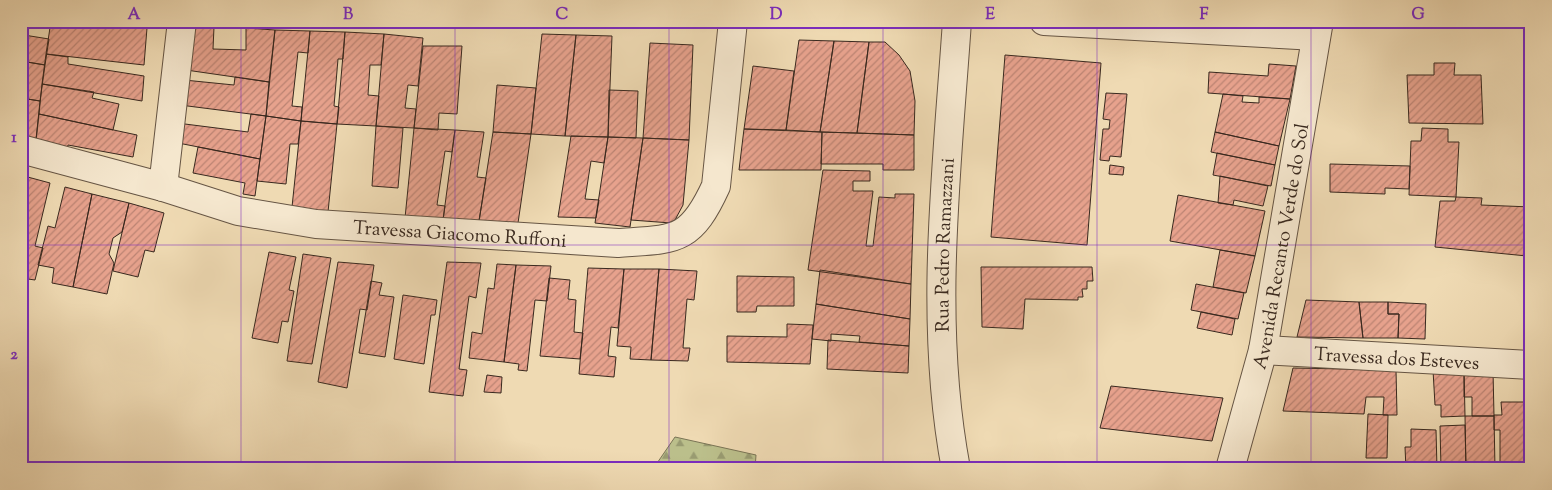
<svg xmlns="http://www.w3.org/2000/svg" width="1552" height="490" font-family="'Sorts Mill Goudy',serif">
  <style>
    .forest { fill: url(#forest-firs); stroke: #7a7455 }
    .building { fill: url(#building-hatch); stroke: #39291f }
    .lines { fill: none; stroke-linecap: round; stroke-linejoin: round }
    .minor-casing { stroke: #654; stroke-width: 30 }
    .minor { stroke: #f5e7ce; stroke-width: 28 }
    .grid { fill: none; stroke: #7b2cbf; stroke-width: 1; stroke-opacity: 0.55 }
    .labels { text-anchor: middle; stroke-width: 5; stroke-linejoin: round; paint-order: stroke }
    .street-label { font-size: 19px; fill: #39291f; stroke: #f5e7ce }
    .neatline { fill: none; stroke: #7b2cbf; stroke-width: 2 }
    .grid-label { font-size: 16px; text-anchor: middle; font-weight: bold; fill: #7b2cbf }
  </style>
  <defs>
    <pattern id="forest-firs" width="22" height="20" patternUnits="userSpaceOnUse" patternTransform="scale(1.25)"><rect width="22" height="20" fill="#bbbf8b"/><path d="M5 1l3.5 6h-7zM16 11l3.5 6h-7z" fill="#999b71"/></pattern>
    <pattern id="building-hatch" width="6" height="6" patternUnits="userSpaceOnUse" patternTransform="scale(1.25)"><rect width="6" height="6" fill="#e7a28d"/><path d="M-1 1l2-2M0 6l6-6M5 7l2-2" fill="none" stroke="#bc8473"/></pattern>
  </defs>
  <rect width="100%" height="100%" fill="#efdab3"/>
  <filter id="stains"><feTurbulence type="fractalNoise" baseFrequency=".004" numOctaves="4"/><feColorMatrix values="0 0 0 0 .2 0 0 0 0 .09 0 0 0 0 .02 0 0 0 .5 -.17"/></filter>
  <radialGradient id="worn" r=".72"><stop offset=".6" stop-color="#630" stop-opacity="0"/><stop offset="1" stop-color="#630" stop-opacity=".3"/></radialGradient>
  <!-- forest -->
  <path class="forest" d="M675,437L756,455L755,469H653Z"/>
  <!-- building -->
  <path class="building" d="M51,21L147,28L144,65L46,54Z
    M193,26L214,27L213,49L246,50V28L275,30L269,82L186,70Z
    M275,30L310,31L308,53L298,52L292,106L302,107L301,121L266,116Z
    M21,31L25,32L24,35L49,39L45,65L21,61Z
    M310,31L345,32L343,59H338L334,106L339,107L337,124L301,121Z
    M345,32L384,34L381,65H370L368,95L379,96L376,126L337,124Z
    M384,34L423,38L418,86L408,85L405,108L416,109L414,128L376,126Z
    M542,34L576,35L565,136L531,134Z
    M576,35L612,36L608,137L565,136Z
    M799,40L834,41L820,132L786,130Z
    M834,41L869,42L857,133L820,132Z
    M869,42H885L899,55L910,71L915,101L914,135L857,133Z
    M650,43L693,45L689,140L643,138Z
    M423,46H462L457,114L439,113L438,130L414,128Z
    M46,54L68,57V64L144,76L142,101L42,84Z
    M1005,55L1101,63L1087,245L991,237Z
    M21,61L45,65L40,101L21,98Z
    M1434,63H1455L1454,75H1481L1483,124L1409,123L1407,75H1434Z
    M1269,64L1296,66L1290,99L1208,93L1209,72L1268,76Z
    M753,66L794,71L786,130L744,129Z
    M235,77L269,82L266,116L180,105L184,80L234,85Z
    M42,84L94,92L92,98L119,104L113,130L39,114Z
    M497,85L536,88L531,134L493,132Z
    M609,90L638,91L636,138L608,137Z
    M1106,93L1127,94L1121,157L1110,156L1109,161L1100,160L1103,129H1109L1110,120L1103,119Z
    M1223,94L1243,96L1242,102L1259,103V97L1290,99L1279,146L1215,132Z
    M21,98L40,101L36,140L21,136Z
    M39,114L137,135L133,157L68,145L67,149L36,140Z
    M251,114L266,116L260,159L173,142L177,123L248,132Z
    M266,116L301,121L298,144H290L286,184L257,181Z
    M301,121L337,124L328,212L292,207Z
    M376,126L403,128L398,188L372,186Z
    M414,128L455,130L452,152L445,151L437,205L445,206L443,220L405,218Z
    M1422,128L1448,129V142H1459L1456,197L1409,195L1411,141H1421Z
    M744,129L822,132L821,170H739Z
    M455,130L484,132L477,177L486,178L479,221L443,220Z
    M493,132L531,134L518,223L479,221Z
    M822,132L914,135V170H883V164H821Z
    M1215,132L1279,146L1275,165L1211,152Z
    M571,136L608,137L604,163L591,161L585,199L599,200L596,218L558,217Z
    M608,137L643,138L630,227L595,223Z
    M643,138L689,140L683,205L675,220L671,223L631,220Z
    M198,147L260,159L255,196L243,194L245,183L193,173Z
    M1217,153L1275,165L1271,186L1213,175Z
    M1330,164L1410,166L1409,189L1385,188V194L1330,192Z
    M1110,165L1124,167L1123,175L1109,174Z
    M823,170L870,171V181H853V191H873L866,246H873L879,197L895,198V194H914L911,284L808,270Z
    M24,176L50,183L35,246L43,248L35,280L21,278V186Z
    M1220,176L1268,186L1263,206L1234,200L1233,205L1218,203Z
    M65,187L92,194L73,287L52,283L54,268L38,265L48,226L55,228Z
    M92,194L129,203L122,232L113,238L109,254L114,263L107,294L73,287Z
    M1178,195L1265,211L1255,256L1170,241Z
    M1456,197L1482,198L1481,205L1531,207L1527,256L1435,247L1440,201H1455Z
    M129,203L164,213L154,252L145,250L138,277L113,271Z
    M1220,250L1255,256L1246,293L1213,287Z
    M269,252L296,257L289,290L294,291L288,322L282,321L278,343L252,338Z
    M303,254L331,258L312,364L287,361Z
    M338,262L374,265L367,310L360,309L347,388L318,382Z
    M447,262L481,263L476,298L469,296L459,369L467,370L463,396L429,392Z
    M497,264L516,265L504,362L469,358L472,332L482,334L488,288L494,289Z
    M516,265L551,266L547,301L535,300L527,371L518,370L519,364L504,362Z
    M981,267H1092L1093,281H1087V289H1082L1083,297H1078V300L1025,299L1023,329L982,327Z
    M588,268L624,269L618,328L611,327L608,356L616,357L614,377L579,374Z
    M624,269H659L651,360L630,359L631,347L617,346Z
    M659,269L697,271L694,300L687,299L683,348H690L688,361L651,360Z
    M820,270L911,284L910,319L816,304Z
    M737,276L794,277V306H757L756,312H737Z
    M549,278L570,280L568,299L576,300L574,332L583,333L580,359L540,356Z
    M371,281L382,283L379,295L394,297L385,357L359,353Z
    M1196,284L1244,293L1238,319L1191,310Z
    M403,295L437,300L435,315H431L424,364L394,359Z
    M1531,298V338H1526Z
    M1306,300L1359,302L1363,338L1297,337Z
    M1359,302H1388V314H1399L1398,338H1363Z
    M1388,302L1426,304L1425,339L1398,338L1399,314H1388Z
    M816,304L910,319L909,346L859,342L860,336L831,334V341L812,339Z
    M1201,312L1235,319L1232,335L1197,328Z
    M787,324L813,325L810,364L727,362V336L787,337Z
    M828,340L909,346L908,373L827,369Z
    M1293,368L1396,370L1397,415H1383L1384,397H1366L1364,414L1283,411Z
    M1433,370H1464L1465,416L1441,417V405H1435Z
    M1464,370L1493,371L1494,416H1472V397H1464Z
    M1529,372L1531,469H1525V458H1530Z
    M487,375L502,377L501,393L484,392Z
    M1111,386L1223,398L1212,441L1100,428Z
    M1501,402H1524L1525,469H1500V430H1494V415H1502Z
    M1368,414L1388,415L1387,458H1366Z
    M1465,416H1494L1495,469H1466Z
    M1465,425L1466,469H1441L1440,426Z
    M1411,429L1436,430L1437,469H1406L1405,447H1411Z
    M1111,463L1140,469H1110Z"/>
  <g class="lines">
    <defs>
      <g id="minor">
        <path d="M1044,21L1316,36"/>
        <path id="s1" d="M21,149L163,187L238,211L316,224L618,243C675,239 690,243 716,186L733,21"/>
        <path d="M163,187L182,21"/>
        <path id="s2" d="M1263,350L1531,365"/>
        <path id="s3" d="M956,469C928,322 947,169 957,21"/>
        <path id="s4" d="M1230,469L1263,350L1319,21"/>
      </g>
    </defs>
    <!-- minor casing -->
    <use href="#minor" class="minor-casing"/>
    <!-- minor -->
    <use href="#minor" class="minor"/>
  </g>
  <!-- grid -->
  <path class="grid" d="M241,21V469M455,21V469M669,21V469M883,21V469M1097,21V469M1311,21V469M21,245H1531"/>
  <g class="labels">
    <!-- street labels -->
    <g class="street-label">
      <text dy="7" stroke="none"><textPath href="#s1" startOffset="449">Travessa Giacomo Ruffoni</textPath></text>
      <text dy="7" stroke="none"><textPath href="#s3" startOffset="225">Rua Pedro Ramazzani</textPath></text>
      <text dy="7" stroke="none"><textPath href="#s4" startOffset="229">Avenida Recanto Verde do Sol</textPath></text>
      <text dy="7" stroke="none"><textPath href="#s2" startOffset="134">Travessa dos Esteves</textPath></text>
    </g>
  </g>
  <!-- margin -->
  <rect width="1552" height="490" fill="none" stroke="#efdab3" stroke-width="55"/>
  <rect x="28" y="28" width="1496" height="434" class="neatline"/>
  <g class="grid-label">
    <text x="134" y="19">A</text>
    <text x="348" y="19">B</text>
    <text x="562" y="19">C</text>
    <text x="776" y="19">D</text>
    <text x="990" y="19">E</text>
    <text x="1204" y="19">F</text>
    <text x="1418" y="19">G</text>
    <text x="14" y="142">1</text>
    <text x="14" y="359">2</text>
  </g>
  <rect width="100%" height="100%" filter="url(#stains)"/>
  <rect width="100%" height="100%" fill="url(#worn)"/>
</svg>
